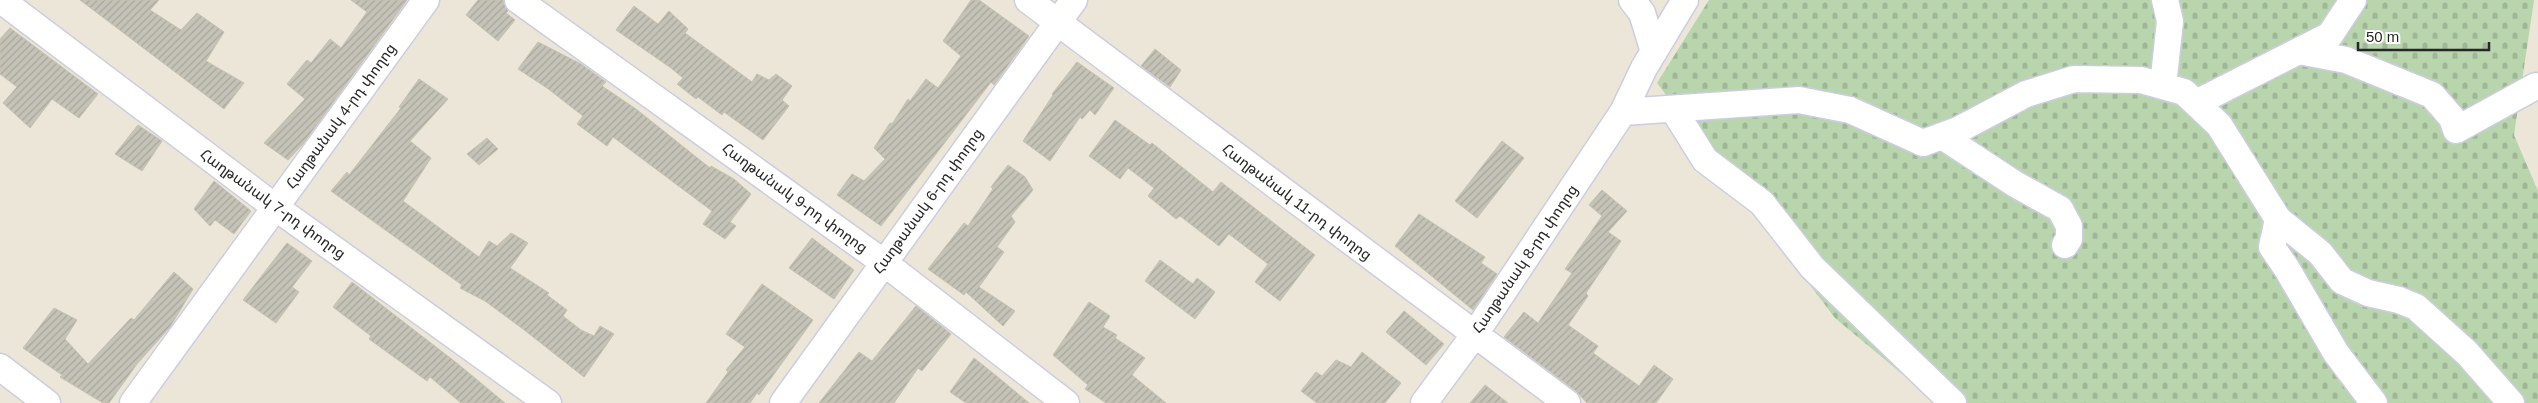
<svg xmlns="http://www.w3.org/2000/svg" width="2538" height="403" font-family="Arial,'Noto Sans Armenian',sans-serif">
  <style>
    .cemetery { fill: url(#cemetery-stones) }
    .building { fill: url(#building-hatch); stroke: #c5c2b1 }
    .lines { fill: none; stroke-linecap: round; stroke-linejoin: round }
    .minor-casing { stroke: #cdcde1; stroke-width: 29 }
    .minor { stroke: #fff; stroke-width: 26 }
    .labels { text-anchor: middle; stroke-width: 4; stroke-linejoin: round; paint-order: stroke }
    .street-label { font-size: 15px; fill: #272727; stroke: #fff }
  </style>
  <defs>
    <pattern id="cemetery-stones" width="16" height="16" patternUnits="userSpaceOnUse" patternTransform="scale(1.25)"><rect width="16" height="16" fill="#b9d5ae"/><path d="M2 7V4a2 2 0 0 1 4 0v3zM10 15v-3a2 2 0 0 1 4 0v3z" fill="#9fb796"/></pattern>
    <pattern id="building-hatch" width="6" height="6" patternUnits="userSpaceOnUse" patternTransform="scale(1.25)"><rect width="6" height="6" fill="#c5c2b7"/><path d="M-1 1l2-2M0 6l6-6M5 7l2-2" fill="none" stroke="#a9a79d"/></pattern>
  </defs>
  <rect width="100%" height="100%" fill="#ebe6d7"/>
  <!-- cemetery -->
  <path class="cemetery" d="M1709,0H2534L2514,135L2538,191V403H1937L1835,318L1657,83Z"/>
  <!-- building -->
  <path class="building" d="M80,0H159L150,10L181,30L197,13L224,32L206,61L244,83L224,109Z
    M351,0H407L303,144L288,160L264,143L305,99L287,84L307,60L311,63L330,39L341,48L367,12Z
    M478,0H503L508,11L506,13L515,20L498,41L466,15Z
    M971,0H979L1029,36L994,85L991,82L881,226L837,195L852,174L864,181L885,159L874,148L890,123L892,124L908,99L910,101L926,79L938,88L961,56L943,41Z
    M634,6L658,24L669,11L688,29L685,33L752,82L757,74L769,80L776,74L792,86L782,100L789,106L763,140L724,112L722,115L698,97L696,99L677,84L683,78L671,68L616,30Z
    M10,28L98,94L79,118L52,99L30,128L3,103L17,87L0,74V39Z
    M538,42L581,64L606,82L602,86L636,109L710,168L711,166L734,179L751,194L730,222L736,226L725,239L703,224L712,211L613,137L607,146L577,124L583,116L547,88L518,69Z
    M1155,49L1181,70L1170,87L1141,66Z
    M1077,62L1114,88L1095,115L1090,110L1082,119L1080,117L1050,161L1023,141L1053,95L1052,94Z
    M419,79L448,99L410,141L431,158L403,201L479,257L489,241L497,246L511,233L528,243L510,268L549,293L547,295L567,310L563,316L581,330L594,336L600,326L614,334L584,377L523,329L485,301L460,288L462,285L331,191L347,172L349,175L401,108L399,107Z
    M1115,120L1150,145L1152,143L1213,192L1221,182L1315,255L1280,301L1255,282L1268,264L1229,234L1219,246L1180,216L1176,219L1148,196L1154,188L1128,168L1120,179L1089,156Z
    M138,125L162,141L142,171L115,154Z
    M487,138L498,149L479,165L467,154Z
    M1502,141L1524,158L1477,218L1455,201Z
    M1008,165L1025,177L1033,190L1011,216L1015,222L997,247L1004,252L979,287L1015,311L1003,326L966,292L964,295L928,269L964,223L968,226L993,189L991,187Z
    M214,181L251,211L234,234L215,220L210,226L194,209Z
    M1602,190L1627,211L1608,232L1621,241L1586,293L1588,296L1568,325L1598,346L1593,353L1639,386L1654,365L1673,379L1656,403H1587L1576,391L1504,337L1524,312L1538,323L1572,273L1565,269L1602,216L1589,205Z
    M1419,214L1485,257L1481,263L1497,274L1473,310L1395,246Z
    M812,238L854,270L834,299L789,268Z
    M287,243L312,261L292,287L299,292L276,323L243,300Z
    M1160,260L1193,284L1197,278L1215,292L1195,319L1145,281Z
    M174,272L193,289L170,327L137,364L109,403H103L60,377L62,375L23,348L54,308L77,320L65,339L88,364L131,318L134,320Z
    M352,282L458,364L505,403H461L430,377L427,381L369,339L371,336L333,307Z
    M762,284L813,320L759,395L757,393L750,403H706L728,372L726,370L745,347L726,334Z
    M1089,302L1110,316L1103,327L1117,335L1115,338L1145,358L1132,375L1166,403H1106L1085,389L1088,385L1053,355Z
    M916,306L951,334L922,371L918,368L894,403H819L859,352L872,361Z
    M1404,311L1444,344L1426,365L1386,332Z
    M1362,352L1401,383L1385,403H1317L1301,391L1316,372L1322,376L1336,360L1351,367Z
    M974,358L999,378L1029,403H966L950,392Z
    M1485,385L1508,403H1470Z"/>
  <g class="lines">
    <defs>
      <path id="minor" d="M1,0L275,207L548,403
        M518,0L883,262L1066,403
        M1028,0L1567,403
        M1632,0L1642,13L1654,52
        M2299,51L2346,60L2432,95L2452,118L2456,130L2536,86
        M2163,86L2170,21L2165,0
        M2196,103L2330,35L2353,0
        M1673,109L1705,160L1762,203L1812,267L1953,403
        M1623,112L1799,100L1850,110L1923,143L1958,130L2026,94L2074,79L2141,80L2184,92L2219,125L2278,219L2320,253L2342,281L2368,293L2399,300L2416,307L2467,353L2511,403
        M1942,136L2015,184L2060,209L2069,226V239L2065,245
        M2278,219L2272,247L2287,269L2336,353L2374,403
        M0,367L47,403
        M133,403L426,0
        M783,403L1074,0
        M1424,403L1475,334L1623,112L1644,68L1685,0"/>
    </defs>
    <!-- minor casing -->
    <use href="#minor" class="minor-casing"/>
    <!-- minor -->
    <use href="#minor" class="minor"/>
  </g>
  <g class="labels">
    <!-- street labels -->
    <g class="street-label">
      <text transform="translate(341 116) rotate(-54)" y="5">Հաղթանակ 4-րդ փողոց</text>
      <text transform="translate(795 198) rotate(36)" y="5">Հաղթանակ 9-րդ փողոց</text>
      <text transform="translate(928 201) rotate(-54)" y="5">Հաղթանակ 6-րդ փողոց</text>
      <text transform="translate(1297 202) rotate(37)" y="5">Հաղթանակ 11-րդ փողոց</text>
      <text transform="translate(273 204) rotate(36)" y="5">Հաղթանակ 7-րդ փողոց</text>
      <text transform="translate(1525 259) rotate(-56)" y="5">Հաղթանակ 8-րդ փողոց</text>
    </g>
  </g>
  <!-- scale -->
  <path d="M2358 42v8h131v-8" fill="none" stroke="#272727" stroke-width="2.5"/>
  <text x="2366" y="42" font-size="15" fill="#272727" stroke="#ffffff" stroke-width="4" paint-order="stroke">50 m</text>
</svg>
